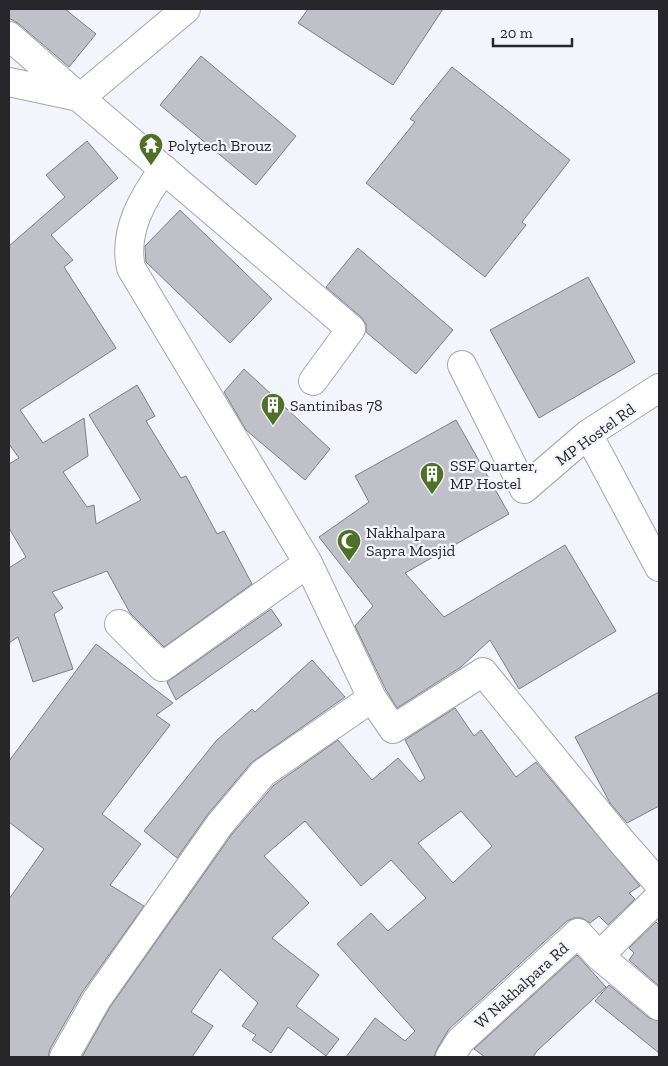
<svg xmlns="http://www.w3.org/2000/svg" width="668" height="1066" font-family="'Zilla Slab',serif">
  <style>
    .building { fill: #c0c0c8; stroke: #7d7d85; fill-rule: evenodd }
    .lines { fill: none; stroke-linecap: round; stroke-linejoin: round }
    .minor-casing { stroke: #a5a6ae; stroke-width: 30 }
    .minor { stroke: #fff; stroke-width: 28 }
    .labels { text-anchor: middle; stroke-width: 4.5; stroke-linejoin: round; paint-order: stroke }
    .poi-label { font-size: 16px; fill: #27272b; stroke: #f4f4fd; text-anchor: start }
    .street-label { font-size: 16px; fill: #27272b; stroke: #f4f4fd }
  </style>
  <rect width="100%" height="100%" fill="#f4f4fd"/>
  <!-- building -->
  <path class="building" d="M9,9H65L96,34L69,67L19,24L9,18Z
    M308,9H443L393,85L298,23Z
    M201,56L296,136L256,185L160,105Z
    M452,67L570,160L522,222L526,225L485,277L366,183L415,122L410,119Z
    M87,141L118,178L51,235L73,260L64,267L116,348L20,410L43,443L84,418L88,456L63,472L87,507L94,505L96,524L141,500L89,415L137,385L155,416L146,421L181,478L186,476L217,534L224,531L252,584L164,647L130,613L107,571L52,592L63,608L54,614L73,669L33,682L18,637L9,643V568L26,557L9,528V464L19,458L9,444V246L65,197L46,175Z
    M180,210L272,299L230,343L146,262L145,246Z
    M358,248L453,330L416,374L366,332V324L361,317L326,287Z
    M588,277L635,362L539,418L490,330Z
    M244,369L330,449L305,480L246,430L224,392Z
    M456,420L509,514L405,573L444,617L565,545L616,631L519,689L490,640L461,667L397,708L386,690L355,626L373,606L319,537L369,502L355,476Z
    M271,609L282,625L176,700L167,682Z
    M96,644L173,703L156,715L170,725L102,814L141,844L110,885L144,906L83,991L50,1049L48,1057H9V899L44,849L9,822V761Z
    M312,660L345,697L251,763L208,814L177,858L144,831L216,741L252,709L255,712Z
    M659,692V806L627,823L610,803L575,737Z
    M455,708L474,736L481,730L516,777L536,762L640,886L629,893L635,899L608,925L599,916L590,923L582,918H574L567,921L449,1029L437,1049L434,1057H346L375,1018L405,1041L415,1031L337,944L371,913L388,931L426,898L391,860L361,886L305,821L264,856L309,903L272,938L319,975L296,1006L339,1039L326,1056L288,1027L271,1053L252,1040L256,1035L242,1026L258,1003L220,969L191,1012L213,1026L192,1057H82L110,1007L232,834L274,785L338,740L372,780L398,758L420,782L425,778L405,740ZM461,811L492,846L453,883L418,843Z
    M656,922L659,925V986L629,960L634,953L629,948Z
    M577,955L606,987L537,1051L533,1057H485L474,1049Z
    M609,985L649,1018L659,1021V1053L595,1001Z"/>
  <g class="lines">
    <defs>
      <path id="minor" d="M186,9L80,98L351,329L313,381
        M9,36L80,98
        M9,82L79,97
        M164,169C143,197 123,231 131,268L308,563
        M462,365L524,489L588,434L659,388
        M588,434L659,567
        M119,624L162,667L308,563L372,698L393,729L483,672L622,842L659,884
        M599,956L659,1006
        M64,1057L97,999L220,824L263,773L372,698
        M450,1057L460,1041L578,933L599,956L659,897"/>
    </defs>
    <!-- minor casing -->
    <use href="#minor" class="minor-casing"/>
    <!-- minor -->
    <use href="#minor" class="minor"/>
  </g>
  <!-- icons -->
  <defs>
    <symbol id="temple-pin" viewBox="-11 -11 22 30"><path d="M0 17L-7.5 6A9.5 9.5 0 1 1 7.5 6Z" fill="#4e7027" stroke="#f4f4fd"/><path d="M0-6L5-2H3V0L6.5 2.5H4V6H1.5V3h-3V6H-4V2.5H-6.5L-3 0V-2H-5Z" fill="#fff"/></symbol>
    <symbol id="building-pin" viewBox="-11 -11 22 30"><path d="M0 17L-7.5 6A9.5 9.5 0 1 1 7.5 6Z" fill="#4e7027" stroke="#f4f4fd"/><path d="M-4-6H4V6H1V3H-1V6H-4ZM-2.5-4.3h1.7v1.8h-1.7ZM.8-4.3h1.7v1.8H.8ZM-2.5-1h1.7V.8h-1.7ZM.8-1h1.7V.8H.8Z" fill="#fff"/></symbol>
    <symbol id="mosque-pin" viewBox="-11 -11 22 30"><path d="M0 17L-7.5 6A9.5 9.5 0 1 1 7.5 6Z" fill="#4e7027" stroke="#f4f4fd"/><path d="M3.5-4.9A6 6 0 1 0 3.5 4.9A5 5 0 1 1 3.5-4.9Z" fill="#fff"/></symbol>
  </defs>
  <g fill-rule="evenodd">
    <use href="#temple-pin" x="137" y="131" width="28" height="38"/>
    <use href="#building-pin" x="259" y="391" width="28" height="38"/>
    <use href="#building-pin" x="418" y="460" width="28" height="38"/>
    <use href="#mosque-pin" x="335" y="527" width="28" height="38"/>
  </g>
  <g class="labels">
    <!-- poi labels -->
    <g class="poi-label">
      <text x="168" y="151">Polytech Brouz</text>
      <text x="290" y="411">Santinibas 78</text>
      <text x="450" y="471">SSF Quarter,<tspan x="450" dy="18">MP Hostel</tspan></text>
      <text x="366" y="538">Nakhalpara<tspan x="366" dy="18">Sapra Mosjid</tspan></text>
    </g>
    <!-- street labels -->
    <g class="street-label">
      <text transform="translate(595 434) rotate(-36)" y="6">MP Hostel Rd</text>
      <text transform="translate(521 985) rotate(-42)" y="6">W Nakhalpara Rd</text>
    </g>
  </g>
  <!-- border -->
  <rect width="668" height="1066" fill="none" stroke="#27272b" stroke-width="20"/>
  <!-- scale -->
  <path d="M493 38v8h79v-8" fill="none" stroke="#27272b" stroke-width="2.5"/>
  <text x="500" y="38" font-size="15" fill="#27272b" stroke="#f4f4fd" stroke-width="4" paint-order="stroke">20 m</text>
</svg>
